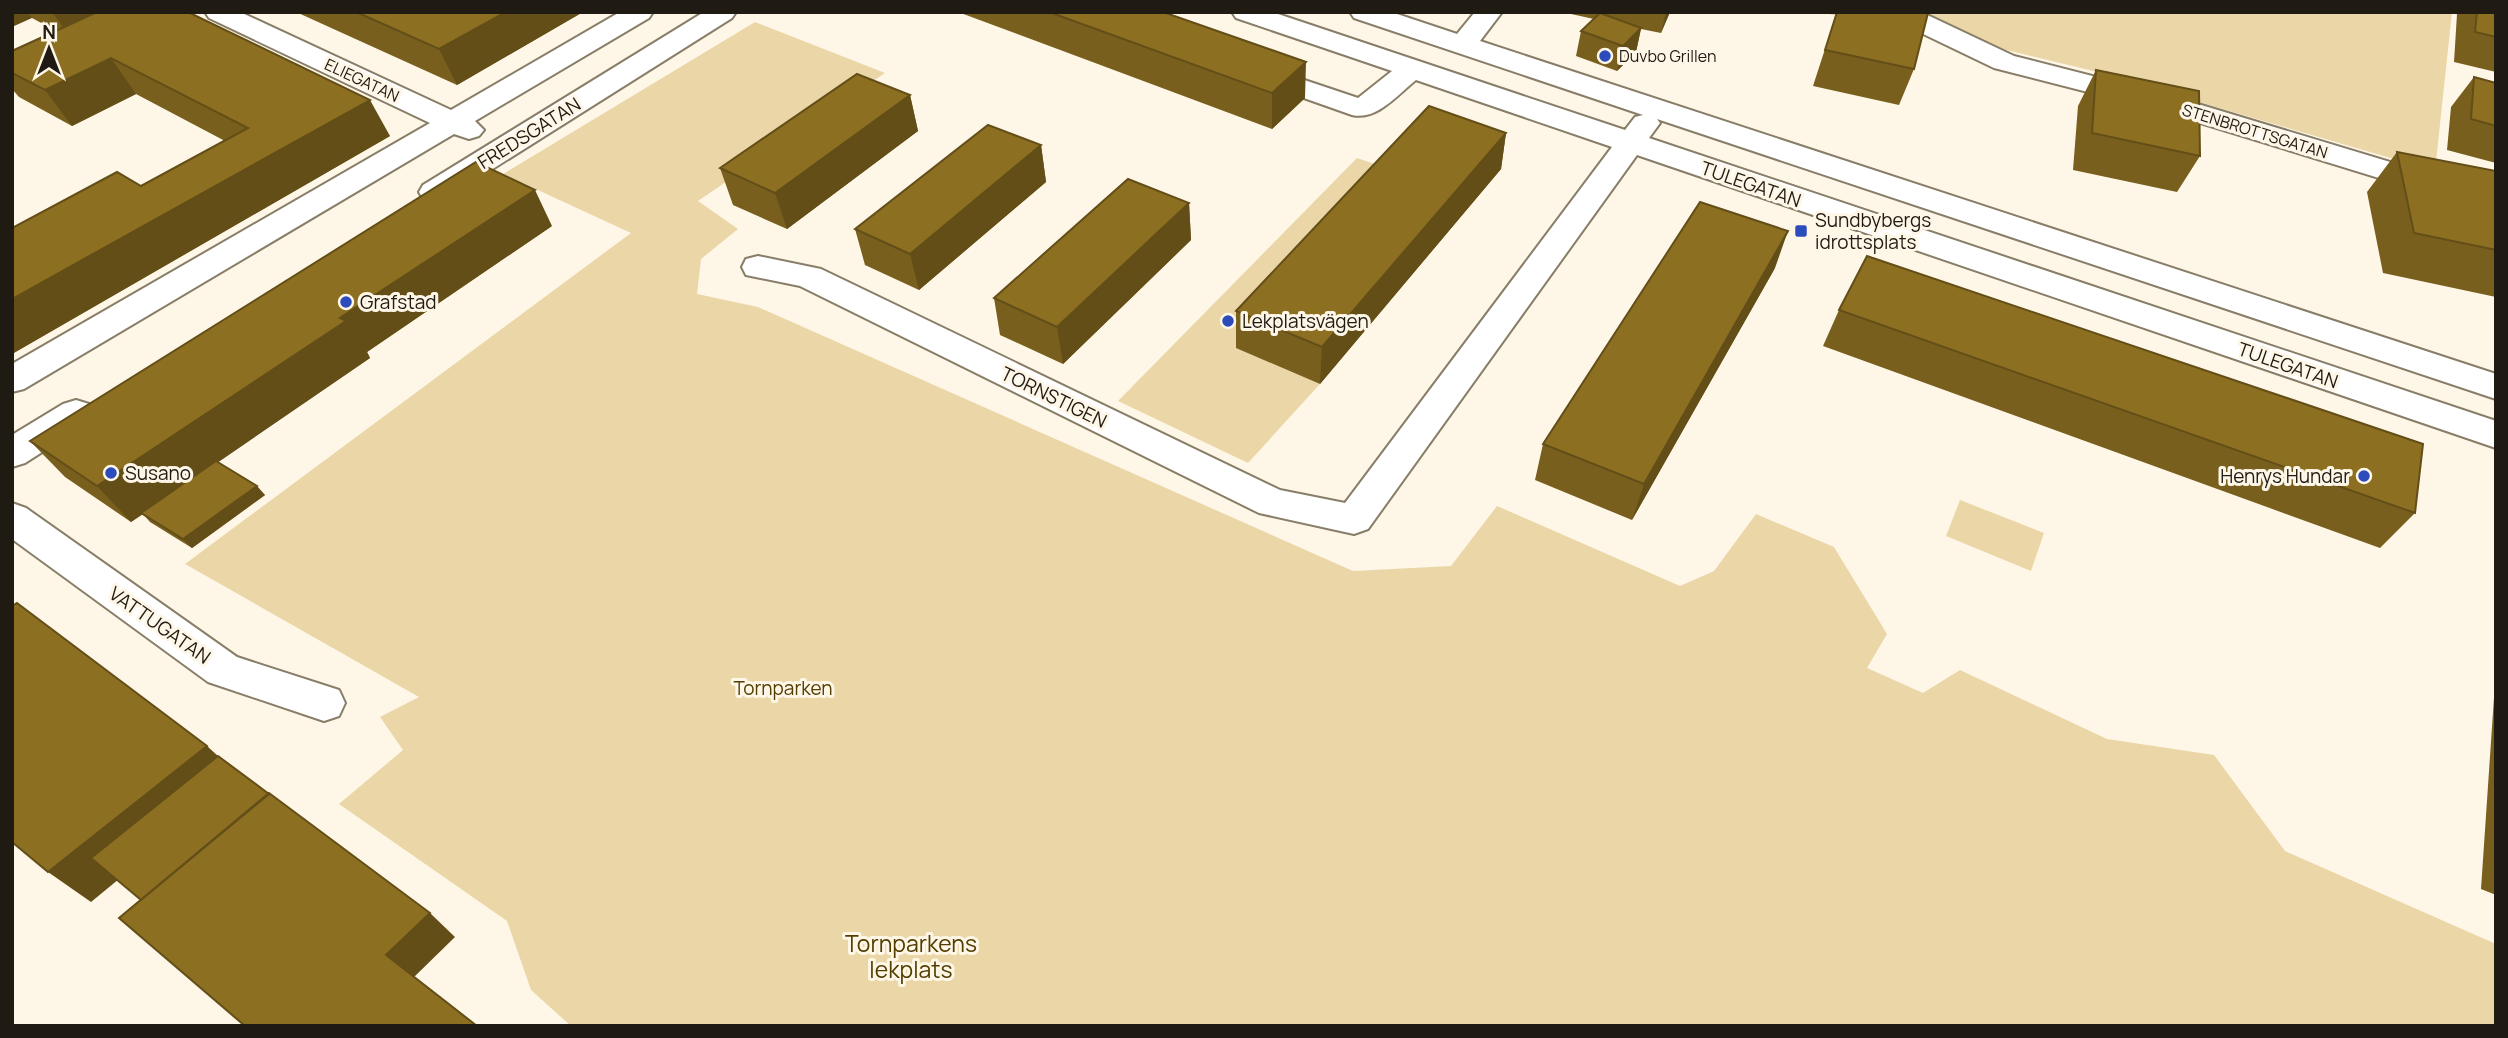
<svg xmlns="http://www.w3.org/2000/svg" width="2508" height="1038" font-family="Manrope,sans-serif">
  <style>
    .green { fill: #ebd6a7 }
    .lines { fill: none; stroke-linecap: round; stroke-linejoin: round }
    .minor-casing { stroke: #887d66; stroke-width: 4 }
    .minor { fill: #fff; fill-rule: evenodd }
    .wall { fill: #795f1d }
    .shaded-wall { fill: #634e18 }
    .building { fill: #8d6f22; stroke: #634e18; stroke-width: 2 }
    .poi-dot { fill: #2c4cbc; stroke: #fef7e8; stroke-width: 2.5 }
    .labels { text-anchor: middle; stroke-width: 6; stroke-linejoin: round; paint-order: stroke }
    .far-poi-label { font-size: 16px; fill: #201b12; stroke: #fef7e8; text-anchor: start }
    .far-street-label { font-size: 16px; fill: #201b12; stroke: #fef7e8 }
    .street-label { font-size: 19px; fill: #201b12; stroke: #fef7e8 }
    .poi-label { font-size: 19px; fill: #201b12; stroke: #fef7e8; text-anchor: start }
    .park-label { font-size: 19px; fill: #533e00; stroke: #fef7e8 }
    .near-park-label { font-size: 23px; fill: #533e00; stroke: #fef7e8 }
  </style>
  <rect width="100%" height="100%" fill="#fef7e8"/>
  <!-- green -->
  <path class="green" d="M1818,12H2452L2435,171L2089,70L1982,44Z
    M755,22L885,73L698,201L738,229L701,259L697,294L758,307L1353,571L1451,566L1497,506L1680,586L1714,571L1756,514L1834,547L1887,634L1867,668L1923,693L1960,670L2107,739L2214,755L2285,851L2496,944V1026H571L531,990L507,921L339,804L403,750L380,717L419,697L185,564L631,233L503,174Z
    M1357,158L1398,172L1237,347L1320,384L1248,463L1118,401Z
    M1960,500L2044,533L2031,571L1946,536Z"/>
  <g class="lines">
    <defs>
      <path id="minor" d="M205,12H240L451,110L620,12H653L649,18L475,121L484,130L479,136L469,139L454,134L24,389L12,392V364L430,123L209,18Z
        M704,12H736L732,18L445,199L434,202L423,199L419,192L423,185Z
        M1232,12H1272L1625,130L1635,117L1643,115L1354,18L1350,12H1391L1457,34L1475,12H1502L1480,41L2496,374V399L1657,119L1660,123L1649,138L2496,421V448L1637,155L1368,529L1354,534L1259,513L800,286L746,275L742,267L746,259L758,256L821,269L1280,490L1345,503L1612,147L1416,80C1398,94 1377,121 1352,115L1247,78L1243,72L1247,66L1257,64L1358,98L1392,71L1236,18Z
        M1886,12H1921L2014,56L2178,98L2496,194V214L2158,110L1994,68L1890,18Z
        M76,400L89,404L94,413L89,422L25,463L12,467V435L63,404Z
        M12,503L26,508L237,657L339,690L345,703L339,716L324,721L208,682L12,539Z"/>
    </defs>
    <!-- minor casing -->
    <use href="#minor" class="minor-casing"/>
    <!-- minor -->
    <use href="#minor" class="minor"/>
  </g>
  <!-- wall -->
  <path class="wall" d="M12,12H188L390,136L12,354V228L141,186L225,141L136,94L72,126L19,97L12,89V51L56,31L32,18Z
    M296,12H583L457,85Z
    M958,12H1163L1305,98L1272,129Z
    M1571,12H1670L1661,33L1641,29L1636,52L1617,71L1576,56L1581,31L1594,19L1571,14Z
    M1837,12L1914,69L1899,105L1813,86Z
    M2459,12H2496V72L2454,62L2457,14Z
    M2096,70L2200,156L2177,192L2073,170L2078,106Z
    M2474,77L2496,83V163L2447,150L2451,107Z
    M910,95L918,131L787,229L733,205L720,168Z
    M1506,133L1501,169L1320,384L1236,348V311Z
    M1041,145L1046,182L919,290L865,265L855,229Z
    M2397,152L2496,171V297L2383,273L2367,192Z
    M1189,203L1191,240L1063,364L1000,335L994,298Z
    M552,226L367,352L370,358L218,462L265,495L192,548L150,522L143,514L131,522L65,477L30,441Z
    M1775,268L1632,520L1535,480L1543,444Z
    M1839,310L2415,513L2380,548L1823,346Z
    M2496,668V895L2481,889Z"/>
  <!-- shaded-wall -->
  <path class="shaded-wall" d="M12,12H28L32,18L12,27Z
    M52,12H127L72,39Z
    M506,12H583L457,85L439,49Z
    M1666,12H1670L1661,33Z
    M1641,28L1636,52L1617,71L1623,46Z
    M111,58L136,94L72,126L45,90Z
    M1306,62L1305,98L1272,129V93Z
    M910,95L918,131L787,229L775,193Z
    M370,100L390,136L12,354V299Z
    M1506,133L1501,169L1320,384L1322,347Z
    M1041,145L1046,182L919,290L910,254Z
    M535,190L552,226L367,352L370,358L131,522L97,486L340,318Z
    M1189,203L1191,240L1063,364L1057,327Z
    M1788,231L1775,268L1632,520L1644,484Z
    M257,486L265,495L192,548L183,539Z
    M207,746L242,778L91,902L48,872Z
    M430,913L455,937L413,978L386,955Z"/>
  <!-- building -->
  <path class="building" d="M97,12H188L370,100L12,299V228L117,172L141,186L248,128L111,58L45,90L12,73V51Z
    M356,12H506L439,49Z
    M1049,12H1163L1306,62L1272,93Z
    M1837,12L1928,13L1914,69L1825,50Z
    M2477,12H2496V37L2475,32Z
    M1600,13L1641,28L1623,46L1581,31Z
    M2096,70L2199,91L2200,156L2092,133Z
    M857,74L910,95L775,193L720,168Z
    M2474,77L2496,83V126L2471,119Z
    M1429,106L1506,133L1322,347L1236,311Z
    M988,125L1041,145L910,254L855,229Z
    M2397,152L2496,171V250L2414,233Z
    M476,162L535,190L340,318L346,321L97,486L30,441Z
    M1128,179L1189,203L1057,327L994,298Z
    M1700,202L1788,231L1644,484L1543,444Z
    M1867,256L2423,444L2415,513L1839,310Z
    M216,461L257,486L183,539L141,513Z
    M17,603L207,746L48,872L12,842V606Z
    M218,756L269,794L141,900L91,858Z
    M269,793L430,913L386,955L477,1026H245L119,918Z"/>
  <!-- markers -->
  <g class="poi-dot">
    <circle cx="1605" cy="56" r="7"/>
    <rect x="1794" y="224" width="14" height="14" rx="3.5"/>
    <circle cx="346" cy="302" r="7"/>
    <circle cx="1228" cy="321" r="7"/>
    <circle cx="111" cy="473" r="7"/>
    <circle cx="2364" cy="476" r="7"/>
  </g>
  <g class="labels">
    <!-- far-poi labels -->
    <g class="far-poi-label">
      <text x="1619" y="62">Duvbo Grillen</text>
    </g>
    <!-- far-street labels -->
    <g class="far-street-label">
      <text transform="translate(362 80) rotate(25)" y="6">ELIEGATAN</text>
      <text transform="translate(2255 131) rotate(17)" y="6">STENBROTTSGATAN</text>
    </g>
    <!-- street labels -->
    <g class="street-label">
      <text transform="translate(529 133) rotate(-32)" y="7">FREDSGATAN</text>
      <text transform="translate(1751 184) rotate(19)" y="7">TULEGATAN</text>
      <text transform="translate(2288 365) rotate(19)" y="7">TULEGATAN</text>
      <text transform="translate(1054 397) rotate(26)" y="7">TORNSTIGEN</text>
      <text transform="translate(160 625) rotate(35)" y="7">VATTUGATAN</text>
    </g>
    <!-- poi labels -->
    <g class="poi-label">
      <text x="1815" y="227">Sundbybergs<tspan x="1815" dy="22">idrottsplats</tspan></text>
      <text x="360" y="309">Grafstad</text>
      <text x="1242" y="328">Lekplatsvägen</text>
      <text x="125" y="480">Susano</text>
      <text x="2350" y="483" text-anchor="end">Henrys Hundar</text>
    </g>
    <!-- park labels -->
    <g class="park-label">
      <text x="783" y="695">Tornparken</text>
    </g>
    <!-- near-park labels -->
    <g class="near-park-label">
      <text x="911" y="952">Tornparkens<tspan x="911" dy="26">lekplats</tspan></text>
    </g>
  </g>
  <!-- border -->
  <rect width="2508" height="1038" fill="none" stroke="#201b12" stroke-width="28"/>
  <!-- north arrow -->
  <g transform="translate(49 49)" stroke="#fef7e8" stroke-width="5" paint-order="stroke">
  <path d="M0-5L12 26L0 18L-12 26Z" fill="#201b12"/>
  <text y="-10" font-size="19" font-weight="bold" text-anchor="middle" fill="#201b12">N</text>
  </g>
</svg>
